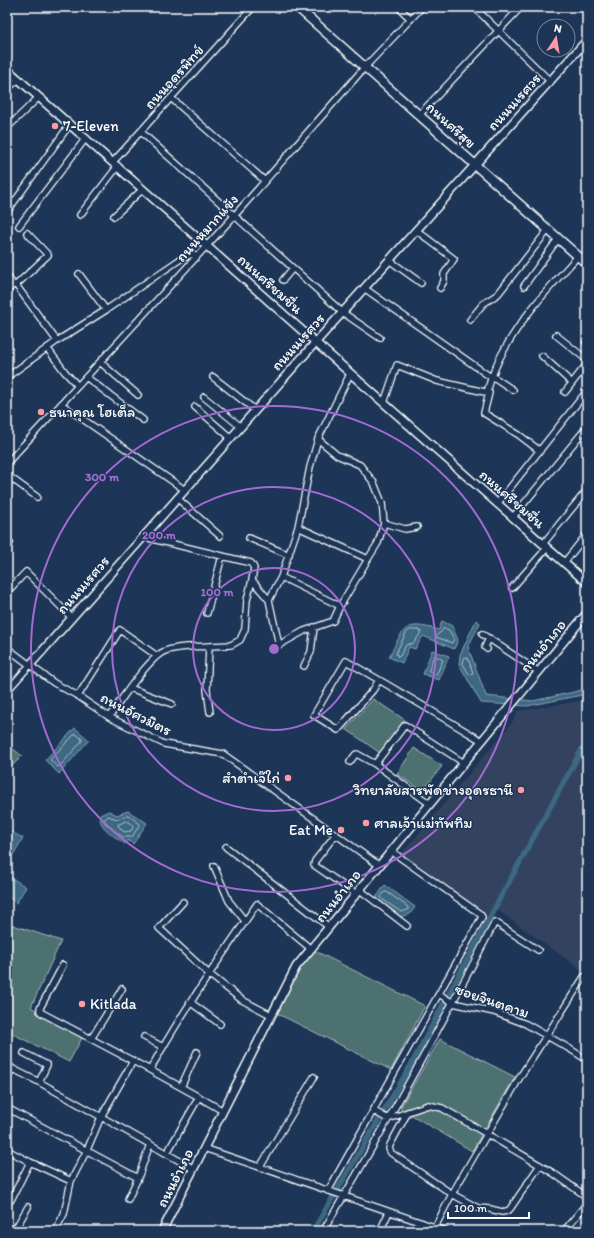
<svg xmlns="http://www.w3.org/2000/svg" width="594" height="1238" font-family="Itim,'Playpen Sans Thai',sans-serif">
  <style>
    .built { fill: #33435e }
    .green { fill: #4e7071; stroke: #a6b8b8 }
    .water { fill: #3c6882; stroke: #8aa4b4 }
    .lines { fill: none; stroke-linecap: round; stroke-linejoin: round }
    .shore { stroke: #b1c3cd; stroke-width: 1 }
    .canal { stroke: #3c6882; stroke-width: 5.5 }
    .minor-casing { stroke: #fff; stroke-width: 8 }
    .tertiary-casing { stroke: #fff; stroke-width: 10 }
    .secondary-casing { stroke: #fff; stroke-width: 11 }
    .minor { stroke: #1d3557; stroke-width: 5.5 }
    .tertiary { stroke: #1d3557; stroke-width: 7 }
    .secondary { stroke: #1d3557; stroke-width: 8 }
    .ring { fill: none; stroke: #a36bd2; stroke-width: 2 }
    .poi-dot { fill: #ff9aa2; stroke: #1d3557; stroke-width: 1.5 }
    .labels { text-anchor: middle; stroke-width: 3; stroke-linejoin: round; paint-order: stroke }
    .street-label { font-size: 15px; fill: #fff; stroke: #1d3557 }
    .poi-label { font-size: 15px; fill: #fff; stroke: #1d3557; text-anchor: start }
    .centre { fill: #a36bd2; stroke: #1d3557; stroke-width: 2 }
    .ring-label { font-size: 12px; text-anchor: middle; font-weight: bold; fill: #a36bd2; stroke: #1d3557; stroke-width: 3; stroke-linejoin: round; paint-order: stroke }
  </style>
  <rect width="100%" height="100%" fill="#1d3557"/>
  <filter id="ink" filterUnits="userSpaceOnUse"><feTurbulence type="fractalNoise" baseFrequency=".025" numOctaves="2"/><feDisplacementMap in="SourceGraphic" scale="8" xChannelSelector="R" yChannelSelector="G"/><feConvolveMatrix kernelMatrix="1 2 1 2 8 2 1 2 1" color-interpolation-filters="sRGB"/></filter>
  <g filter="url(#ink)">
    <!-- built -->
    <path class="built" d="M587,700V974L497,910L491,917L399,857L511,724L518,711Z"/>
    <!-- green -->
    <path class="green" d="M373,699L405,720L380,753L346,729Z
      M7,744L22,756L7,771Z
      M414,748L442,766L423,791L397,774Z
      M7,923L61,941L31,1007L82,1038L69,1062L7,1031Z
      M315,951L425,1006L391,1070L276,1013L299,968Z
      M440,1039L515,1077L472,1151L400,1108Z"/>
    <!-- water -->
    <path class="water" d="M476,620L480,623L468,647L486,696L533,701L587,689V694L527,706L481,703L459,664L460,655Z
      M442,621L452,626L458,640L454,649L423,636L415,649L409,647L402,663L389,657C404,628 403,620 439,630Z
      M432,650L449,656L439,680L423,674Z
      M75,728L89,740L59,774L45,760Z
      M109,811L117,815L128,811L147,823L133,844L128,840L125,844C116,837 98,828 100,815Z
      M7,830L23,838L13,855L7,852Z
      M7,875L26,887L16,903L7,896Z
      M385,885L415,907L410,914L400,917L375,899Z"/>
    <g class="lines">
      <!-- shore -->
      <path class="shore" d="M444,628L449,630L454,639L452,643L436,637L437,635L441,632Z
        M410,630H419L421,632L414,643L406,645L400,656L398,657L396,653L406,633Z
        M434,656H436L443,660L436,675L429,671Z
        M465,657L468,658L473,673L472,675L469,674L463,664Z
        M74,735L76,734L82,739V741L60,766L58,767L51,761V759Z
        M128,815L140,824L132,837H123L105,823L104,820L108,816L117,819Z
        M127,821L133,825V827L131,831L124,832L119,827L118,825Z
        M385,892H387L408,907V910L401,912L382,899L381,897Z"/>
      <!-- canal -->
      <path class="canal" d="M313,1231L411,1065L499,900L587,740"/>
      <defs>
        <path id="minor" d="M398,7L411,19
          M474,7L550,81
          M7,89L19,79
          M171,98L265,181
          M419,115L521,7
          M7,128L39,97
          M141,132L342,312L380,338
          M113,162L253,7
          M7,212L70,124
          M80,215L118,166
          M114,216L143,189
          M19,226L86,138
          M416,230L454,259L444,274V281L440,288
          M389,260L421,283
          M79,274L106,310
          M7,275L13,285
          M283,280L293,268
          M16,285L48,255L27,233
          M524,286L558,239
          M364,288L492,378
          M7,291L13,285H16L57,341
          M470,320L483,304L498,294L548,230
          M556,335L587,360
          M586,342L587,341
          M47,348L65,372L78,386
          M542,356L572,383
          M100,362L138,395
          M492,376L513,390
          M7,377L57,341L106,310L182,258L193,254L197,256
          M86,377L143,420
          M213,377L255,410
          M487,392C491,378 496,364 503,352C522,316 551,286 578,256
          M565,392L587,364
          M204,397L241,427
          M384,403L397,365L437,381L489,393L484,413L519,435L540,451
          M61,404L185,490
          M195,407L231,438
          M318,439L337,455L360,465L374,483L382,503L384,523L378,543L368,559L298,527L310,467L318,439L350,374
          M7,463L235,215L365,67L422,7
          M7,475L37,497
          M177,498L220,536
          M497,504L587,391
          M513,517L587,427
          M384,523L405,529L417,527
          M298,527L281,577L340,606
          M144,537L251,563L254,568L252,580L269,600L279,645L304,631L333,621L340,606L368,559
          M249,538L289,555
          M7,541L10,543L7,547
          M543,544L587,490
          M564,563L587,534
          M512,588L547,548
          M7,592L26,572L72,618
          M269,600L281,577
          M207,613L222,556
          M482,634L539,672
          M7,648L54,683L78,696L109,717L121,723L164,744L223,754L380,866
          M487,649L485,647L489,638
          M304,666L311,652L314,627
          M379,680L373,690L338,730L314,715L346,661C392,687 437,714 482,741
          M130,688L172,704
          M7,691L30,665
          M78,696L120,630L157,656
          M210,712L207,690L209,646L231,645L240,640L245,629L247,600L252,580
          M109,717C120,702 149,657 165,651C178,646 195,647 209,646
          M350,762L355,755L357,754L375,764
          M430,804L375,764L405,725L464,763
          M336,834L315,861L314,865L356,894
          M226,847L329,927
          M214,866L229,901L245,921
          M360,890L407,926
          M183,902L159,928L209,974L242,1000L271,1015
          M63,965L40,1008V1011L42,1013L150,1070
          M439,994L453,1003L494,1012L526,1024L570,1049L587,1060
          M190,1002L220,1024
          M144,1037L163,1047
          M91,1039L122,989
          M24,1053L47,1065L39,1082
          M7,1064L13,1069L39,1082L194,1169
          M7,1077L13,1069
          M181,1087L197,1052
          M7,1108L138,1178L150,1144
          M223,1111L199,1097L150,1070C182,1012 220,958 257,904L311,949
          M374,1111L388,1119L428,1105L442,1108L487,1134L520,1077L584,977
          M408,1112L390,1145L389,1149L391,1153L452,1194L478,1208L490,1209L502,1212L507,1211L510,1209L540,1165
          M204,1148L446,1231
          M7,1150L30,1162
          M167,1153L199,1097
          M260,1167L314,1077
          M328,1191L482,917L480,914L391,851
          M128,1199L138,1178
          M11,1200L30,1162L71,1181
          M435,1227L452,1194L487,1134L553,1173L587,1197
          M14,1231L28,1207
          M55,1231L64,1214L71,1181L87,1150L101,1117L133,1061
          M323,1231C384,1130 441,1026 495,922L538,950
          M380,1231L389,1212
          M418,1231L423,1223
          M564,1231L587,1203"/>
        <path id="tertiary" d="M7,69C201,239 393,412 587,583
          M30,665L315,343L587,40
          M162,1231L296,967L587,613"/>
        <path id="secondary" d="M297,7L587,264"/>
      </defs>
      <!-- minor casing -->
      <use href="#minor" class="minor-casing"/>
      <!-- tertiary casing -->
      <use href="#tertiary" class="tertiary-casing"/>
      <!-- secondary casing -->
      <use href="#secondary" class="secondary-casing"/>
      <!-- minor -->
      <use href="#minor" class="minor"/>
      <!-- tertiary -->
      <use href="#tertiary" class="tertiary"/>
      <!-- secondary -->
      <use href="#secondary" class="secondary"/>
    </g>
  </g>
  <!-- distance rings -->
  <g class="ring">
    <circle cx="274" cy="649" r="81"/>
    <circle cx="274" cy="649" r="162"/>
    <circle cx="274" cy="649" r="243"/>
  </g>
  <!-- markers -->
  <g class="poi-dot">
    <circle cx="55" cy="126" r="4"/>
    <circle cx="41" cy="412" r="4"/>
    <circle cx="288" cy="778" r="4"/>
    <circle cx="521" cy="790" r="4"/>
    <circle cx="366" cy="823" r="4"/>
    <circle cx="341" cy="830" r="4"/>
    <circle cx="82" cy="1004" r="4"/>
  </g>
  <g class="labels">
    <!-- street labels -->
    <g class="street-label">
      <text transform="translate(174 77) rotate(-48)" y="5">ถนนอุดรพิทข์</text>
      <text transform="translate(514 102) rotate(-48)" y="5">ถนนนเรศวร</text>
      <text transform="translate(451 125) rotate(42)" y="5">ถนนศรีสุข</text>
      <text transform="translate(207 228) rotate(-48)" y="5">ถนนหมากแข้ง</text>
      <text transform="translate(270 284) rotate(42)" y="5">ถนนศรีชมชื่น</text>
      <text transform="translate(298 342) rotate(-48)" y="5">ถนนนเรศวร</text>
      <text transform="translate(512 499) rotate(41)" y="5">ถนนศรีชมชื่น</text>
      <text transform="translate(83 585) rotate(-49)" y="5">ถนนนเรศวร</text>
      <text transform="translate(543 646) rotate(-51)" y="5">ถนนอำเภอ</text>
      <text transform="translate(136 714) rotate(27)" y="5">ถนนอัศวมิตร</text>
      <text transform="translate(338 896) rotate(-51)" y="5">ถนนอำเภอ</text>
      <text transform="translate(492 1001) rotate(19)" y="5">ซอยจินตคาม</text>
      <text transform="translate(175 1178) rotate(-63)" y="5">ถนนอำเภอ</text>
    </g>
    <!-- poi labels -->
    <g class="poi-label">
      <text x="63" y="131">7-Eleven</text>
      <text x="49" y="417">ธนาคุณ โฮเต็ล</text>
      <text x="280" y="783" text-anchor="end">สำตำเจ๊ใก่</text>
      <text x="513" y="795" text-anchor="end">วิทยาลัยสารพัดช่างอุดรธานี</text>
      <text x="374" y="828">ศาลเจ้าแม่ทัพทิม</text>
      <text x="333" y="835" text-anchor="end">Eat Me</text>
      <text x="90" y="1009">Kitlada</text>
    </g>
  </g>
  <circle cx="274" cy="649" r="6" class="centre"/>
  <g class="ring-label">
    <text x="102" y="481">300 m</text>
    <text x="159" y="539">200 m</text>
    <text x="217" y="596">100 m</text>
  </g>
  <!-- margin -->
  <rect width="594" height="1238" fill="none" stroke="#1d3557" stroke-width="24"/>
  <rect x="12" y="12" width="570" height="1214" fill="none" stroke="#fff" stroke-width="1.5" filter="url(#ink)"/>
  <!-- north arrow -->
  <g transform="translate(556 38) rotate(12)"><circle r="19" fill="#1d3557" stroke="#77869a"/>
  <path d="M0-3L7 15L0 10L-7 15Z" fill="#ff9aa2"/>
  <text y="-6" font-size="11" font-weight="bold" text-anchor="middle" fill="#ffffff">N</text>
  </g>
  <!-- scale -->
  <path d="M448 1212v6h81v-6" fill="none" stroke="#ffffff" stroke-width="2"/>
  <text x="454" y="1212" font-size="12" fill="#ffffff" stroke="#1d3557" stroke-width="3" paint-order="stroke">100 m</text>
</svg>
